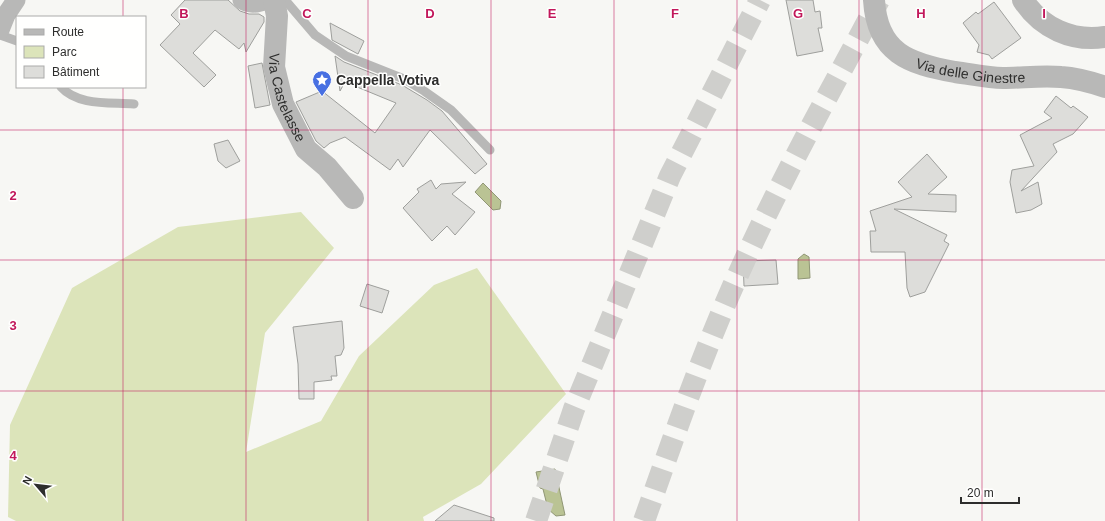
<svg xmlns="http://www.w3.org/2000/svg" width="1105" height="521" font-family="Helvetica,sans-serif">
  <style>
    .green { fill: #dce4ba }
    .water { fill: #bac394; stroke: #909675 }
    .building { fill: #ddddda; stroke: #9e9f9c }
    .lines { fill: none; stroke-linecap: round; stroke-linejoin: round }
    .motorway-tunnel { stroke: #cfcfcc; stroke-width: 22; stroke-dasharray: 22 11; stroke-linecap: butt }
    .service { stroke: #b8b8b7; stroke-width: 9 }
    .minor { stroke: #b8b8b7; stroke-width: 19 }
    .tertiary { stroke: #b8b8b7; stroke-width: 22 }
    .grid { fill: none; stroke: #c2185b; stroke-width: 1; stroke-opacity: 0.55 }
    .labels { text-anchor: middle; stroke-width: 3; stroke-linejoin: round; paint-order: stroke }
    .street-label { font-size: 14px; fill: #2d2d2c; stroke: #fffffe }
    .poi-label { font-size: 14px; font-weight: bold; fill: #2d2d2c; stroke: #fffffe; text-anchor: start }
    .grid-label { font-size: 13px; text-anchor: middle; font-weight: bold; fill: #c2185b; stroke: #fffffe; stroke-width: 3; stroke-linejoin: round; paint-order: stroke }
  </style>
  <rect width="100%" height="100%" fill="#f7f7f4"/>
  <!-- green -->
  <path class="green" d="M301,212L334,248L265,333L246,452L321,421L359,356L434,285L477,268L566,394L481,484L423,517L424,521H16L8,517L10,425L72,288L178,227Z"/>
  <!-- water -->
  <path class="water" d="M483,183L501,201L500,209L493,210L475,192Z
    M804,254L809,257L810,278L798,279V259Z
    M555,469L565,515L556,516L548,509L543,489L540,488L536,472Z"/>
  <!-- building -->
  <path class="building" d="M185,0H228L240,11L249,14H259L264,17V22L246,52L244,43L239,49L215,30L193,53L216,75L204,87L160,45L180,24L171,15Z
    M786,0H813L815,12L820,11L822,28H818L823,51L797,56Z
    M994,2L1021,38L992,59L989,55L977,52L979,45L963,23L976,12L978,14Z
    M330,23L364,41L358,54L332,40Z
    M335,56L344,62L402,85L427,100L442,111L487,164L475,174L430,130L403,167L398,159L390,170L345,137L330,143L324,148L316,141L296,102L322,91L375,133L396,103L345,82L340,91Z
    M262,63L270,105L255,108L248,66Z
    M1056,96L1071,108L1073,106L1088,117L1073,134L1053,144L1057,152L1021,191L1038,182L1042,204L1031,210L1016,213L1010,182L1012,170L1034,166L1020,135L1052,118L1044,112Z
    M228,140L240,161L226,168L218,161L214,144Z
    M927,154L947,177L928,194L956,195V212L894,209L947,235L944,241L949,244L925,292L910,297L907,288L905,252H871L870,231H876L870,211L912,197L898,182Z
    M431,180L436,189L441,184L466,182L452,194L475,212L455,235L447,226L432,241L403,208L419,192L417,189Z
    M776,260L778,284L744,286L743,261Z
    M367,284L389,291L382,313L360,306Z
    M342,321L344,348L341,355L335,356L337,376H331L332,380L314,382V399H299L298,364L293,327Z
    M454,505L494,518V521H435Z"/>
  <g class="lines">
    <!-- motorway-tunnel -->
    <path class="motorway-tunnel" d="M536,521L574,409L670,176L760,0
      M644,521C672,442 699,363 733,286C776,188 829,94 879,0"/>
    <!-- service -->
    <path class="service" d="M282,0L286,1L315,35L346,56L404,79L424,91L451,110L490,150
      M0,35L17,41
      M61,87C78,106 110,102 134,104"/>
    <!-- minor -->
    <path class="minor" d="M242,0C250,5 257,4 266,0
      M0,30L6,15L16,0"/>
    <!-- tertiary -->
    <g class="tertiary">
      <path id="s1" d="M274,0L277,16L274,67L283,104L306,149L327,167L353,198"/>
      <path id="s2" d="M874,0C877,53 909,64 955,72C971,74 987,78 1003,78C1022,78 1042,75 1061,77C1076,78 1091,82 1105,87"/>
      <path d="M1023,0C1041,28 1072,42 1105,37"/>
    </g>
  </g>
  <!-- grid -->
  <path class="grid" d="M123,0V17M246,0V521M368,0V521M491,0V521M614,0V521M737,0V521M859,0V521M982,0V521M123,87V521M0,130H1105M0,260H1105M0,391H1105"/>
  <!-- icons -->
  <defs>
    <symbol id="sight-pin" viewBox="-11 -11 22 30"><path d="M0 17L-7.5 6A9.5 9.5 0 1 1 7.5 6Z" fill="#4870e2" stroke="#fffffe"/><path d="M0-6L1.8-2.2L6-1.7L2.9 1.2L3.7 5.4L0 3.3L-3.7 5.4L-2.9 1.2L-6-1.7L-1.8-2.2Z" fill="#fff"/></symbol>
  </defs>
  <g fill-rule="evenodd">
    <use href="#sight-pin" x="311" y="69" width="22" height="30"/>
  </g>
  <g class="labels">
    <!-- street labels -->
    <g class="street-label">
      <text dy="5" stroke="none"><textPath href="#s2" startOffset="136">Via delle Ginestre</textPath></text>
      <text dy="5" stroke="none"><textPath href="#s1" startOffset="100">Via Castelasse</textPath></text>
    </g>
    <!-- poi labels -->
    <g class="poi-label">
      <text x="336" y="85">Cappella Votiva</text>
    </g>
  </g>
  <g class="grid-label">
    <text x="184" y="18">B</text>
    <text x="307" y="18">C</text>
    <text x="430" y="18">D</text>
    <text x="552" y="18">E</text>
    <text x="675" y="18">F</text>
    <text x="798" y="18">G</text>
    <text x="921" y="18">H</text>
    <text x="1044" y="18">I</text>
    <text x="13" y="200">2</text>
    <text x="13" y="330">3</text>
    <text x="13" y="460">4</text>
  </g>
  <!-- legend -->
  <rect x="16" y="16" width="130" height="72" fill="#fffffe" stroke="#ababaa"/>
  <rect x="24" y="29" width="20" height="6" fill="#b8b8b7" stroke="#ababaa"/>
  <text x="52" y="36" font-size="12" fill="#2d2d2c">Route</text>
  <rect x="24" y="46" width="20" height="12" fill="#dce4ba" stroke="#ababaa"/>
  <text x="52" y="56" font-size="12" fill="#2d2d2c">Parc</text>
  <rect x="24" y="66" width="20" height="12" fill="#ddddda" stroke="#ababaa"/>
  <text x="52" y="76" font-size="12" fill="#2d2d2c">Bâtiment</text>
  <!-- north arrow -->
  <g transform="translate(36 485) rotate(298)" stroke="#fffffe" stroke-width="3" paint-order="stroke">
  <path d="M0-3L7 15L0 10L-7 15Z" fill="#2d2d2c"/>
  <text y="-6" font-size="11" font-weight="bold" text-anchor="middle" fill="#2d2d2c">N</text>
  </g>
  <!-- scale -->
  <path d="M961 497v6h58v-6" fill="none" stroke="#2d2d2c" stroke-width="2"/>
  <text x="967" y="497" font-size="12" fill="#2d2d2c" stroke="#fffffe" stroke-width="3" paint-order="stroke">20 m</text>
</svg>
